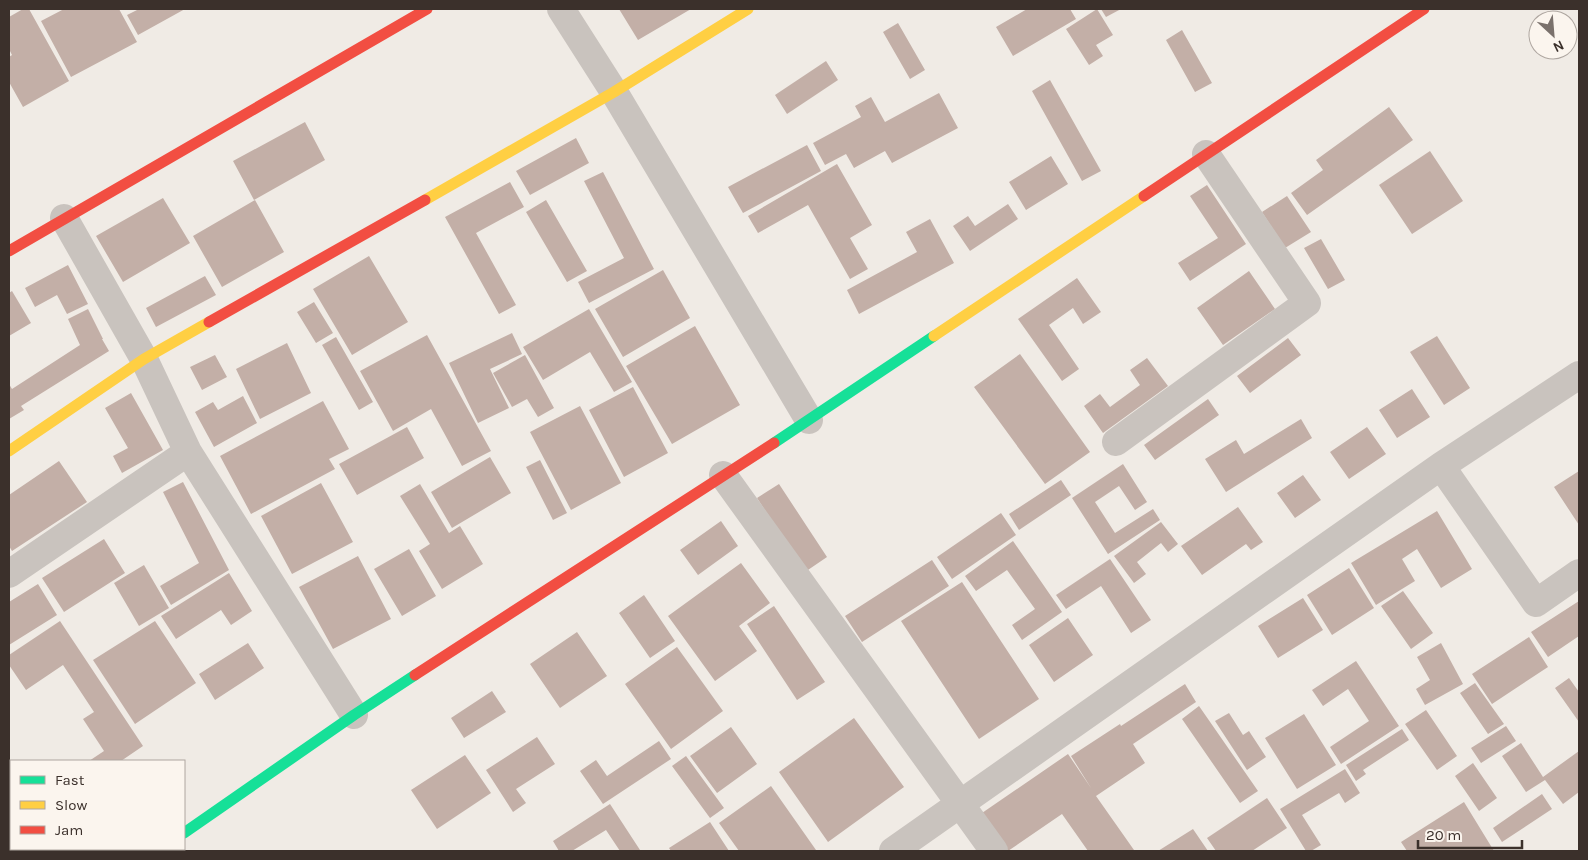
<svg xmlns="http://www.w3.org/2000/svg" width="1588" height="860" font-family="Karla,sans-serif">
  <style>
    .building { fill: #c3afa7 }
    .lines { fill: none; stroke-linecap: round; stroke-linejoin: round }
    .street { stroke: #c9c3be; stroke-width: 28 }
    .fast { stroke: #16e098; stroke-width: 11 }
    .slow { stroke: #ffcf43; stroke-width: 11 }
    .jam { stroke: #f24e42; stroke-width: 11 }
  </style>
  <rect width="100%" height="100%" fill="#f0ebe5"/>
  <!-- building -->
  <path class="building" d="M23,9H29L69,81L23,107L9,82V57L12,55L9,49V17Z
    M64,9H119L137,42L71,77L41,21Z
    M139,9H185L138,35L127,15Z
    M619,9H691L638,40Z
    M1027,9H1070L1076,19L1013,56L996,27Z
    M1097,9L1113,35L1096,45L1103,56L1089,65L1066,29Z
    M1101,9H1121L1106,17Z
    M898,23L925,70L910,79L883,32Z
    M1182,30L1212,83L1195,92L1166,40Z
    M826,61L838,80L787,114L775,95Z
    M1050,80L1101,171L1082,181L1032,91Z
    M939,93L958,128L892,163L885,151L854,168L846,154L825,165L813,143L861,117L855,106L871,97L885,122Z
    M1389,107L1413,140L1307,215L1291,193L1323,170L1316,160Z
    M305,122L325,160L254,200L233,161Z
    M576,138L589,163L530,195L516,171Z
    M807,145L821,171L743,213L728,187Z
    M1430,151L1463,201L1412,234L1379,185Z
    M1051,156L1068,184L1026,210L1009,182Z
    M837,164L872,225L850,238L868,269L850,279L808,205L758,233L748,216Z
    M603,172L654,269L589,303L578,282L624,258L584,181Z
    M510,182L524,207L476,233L516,305L499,314L445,217Z
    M1207,185L1246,244L1190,281L1178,263L1218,238L1190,196Z
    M1287,196L1311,232L1285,248L1262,212Z
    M163,198L190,243L123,282L96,236Z
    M255,200L284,252L222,287L193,236Z
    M546,200L587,271L567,282L526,212Z
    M1008,204L1018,219L970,251L953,226L968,216L975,226Z
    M930,219L954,263L859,314L847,290L917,252L906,232Z
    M1321,239L1345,280L1328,289L1304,248Z
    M369,256L408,322L352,355L313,289Z
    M68,265L88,304L67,314L57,295L35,307L25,288Z
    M663,270L690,318L623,357L595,309Z
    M1249,271L1275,309L1223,345L1197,308Z
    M205,276L216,295L156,327L146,308Z
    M1077,278L1101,312L1083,324L1073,308L1049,325L1079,369L1062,381L1018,319Z
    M12,291L31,323L9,336V293Z
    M314,302L333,333L316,343L297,312Z
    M88,309L103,339H102L109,351L21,406L24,410L9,419V384L12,389L80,345L68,319Z
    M589,309L632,382L614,392L590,352L543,380L523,347Z
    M695,326L740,405L672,444L626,366Z
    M512,333L522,354L490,369L509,408L478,423L449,363Z
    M427,335L491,451L462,466L431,409L393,431L360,371Z
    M1437,336L1470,388L1444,405L1410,352Z
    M336,337L373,402L359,410L322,345Z
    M1288,338L1301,355L1250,393L1237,376Z
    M287,343L311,393L260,419L236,369Z
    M1020,354L1090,452L1045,484L974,387Z
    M215,355L227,377L202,390L190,367Z
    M525,355L554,408L538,417L527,399L512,407L493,373Z
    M1147,358L1168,386L1103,433L1084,406L1100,394L1110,407L1140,385L1130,370Z
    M633,387L668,453L624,477L589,410Z
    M1412,389L1430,417L1397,438L1379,410Z
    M131,393L163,450L122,473L113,456L128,448L105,408Z
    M243,396L257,423L214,447L195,412L213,402L218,410Z
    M1208,399L1219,415L1155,460L1144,445Z
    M323,401L349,449L329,459L335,469L251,514L220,456Z
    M580,406L621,483L571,510L530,432Z
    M1301,419L1312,438L1226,492L1205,459L1236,440L1244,454Z
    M407,427L424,458L357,495L339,464Z
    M1367,427L1386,454L1349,479L1330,452Z
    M490,457L511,493L452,528L431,492Z
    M540,460L567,513L553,520L526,467Z
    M59,461L87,502L12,551L9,546V495Z
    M1123,464L1147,502L1135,510L1119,486L1095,502L1115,533L1153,509L1160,520L1108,554L1072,498Z
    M1579,471V525L1554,487Z
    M1303,475L1321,500L1295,518L1277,493Z
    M1061,480L1071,495L1019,530L1009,514Z
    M183,482L229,570L171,605L160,586L199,563L163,492Z
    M321,483L353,542L292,574L261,516Z
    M420,484L449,533L460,526L483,564L442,589L419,551L430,544L400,496Z
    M779,484L827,557L805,572L757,498Z
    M1238,507L1263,542L1251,550L1246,544L1202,575L1181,546Z
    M1437,511L1472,569L1441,588L1417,549L1402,559L1415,581L1376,605L1351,563Z
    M1001,513L1016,535L952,579L937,557Z
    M721,521L738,546L698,575L680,550Z
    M1161,522L1178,544L1168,552L1161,543L1137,562L1146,574L1134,583L1114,556Z
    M104,539L125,573L64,612L42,578Z
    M1013,541L1062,612L1022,640L1012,625L1035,609L1007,570L976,591L965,576Z
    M409,549L436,596L402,616L374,569Z
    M358,556L391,619L333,649L299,587Z
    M1110,559L1151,620L1131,633L1101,586L1066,609L1056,595Z
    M932,560L949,586L862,642L845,616Z
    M741,563L770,603L739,626L757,651L715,681L668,616Z
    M144,565L169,608L139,626L114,583Z
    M1349,568L1374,608L1332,635L1307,595Z
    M229,573L252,611L231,625L221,610L176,639L161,616Z
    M962,582L1039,699L979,739L901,621Z
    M38,584L57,615L9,645V602Z
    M1403,591L1433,633L1411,649L1381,606Z
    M644,595L675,641L650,658L619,613Z
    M1303,598L1323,630L1278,658L1258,626Z
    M1579,601V636L1548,657L1531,632Z
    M774,606L825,682L797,700L747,624Z
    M1068,618L1093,655L1054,682L1029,645Z
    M60,621L143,746L121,761H89L104,751L83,719L94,712L63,665L26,690L9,665V655Z
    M155,621L196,683L135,724L93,660Z
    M577,632L607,676L560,708L530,664Z
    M1529,637L1548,667L1492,704L1472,674Z
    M248,643L264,668L215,700L199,674Z
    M1441,643L1463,684L1425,705L1416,689L1430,680L1417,657Z
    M677,647L723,711L671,749L625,684Z
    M1356,661L1399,726L1341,764L1330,747L1369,721L1348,689L1323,706L1312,690Z
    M1569,678L1579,692V722L1555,688Z
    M1475,683L1504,724L1488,734L1460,693Z
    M1185,684L1196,702L1133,744L1145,763L1096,796L1134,850L1132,851H1088L1062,814L1008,851L982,813L1068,754L1091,788L1071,756L1120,724L1121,726Z
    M492,691L506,712L464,738L451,718Z
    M1199,706L1258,791L1240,803L1182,719Z
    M1426,710L1457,756L1437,770L1405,724Z
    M1229,713L1243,735L1249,731L1266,757L1247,770L1215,721Z
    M1304,714L1336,765L1297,789L1265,738Z
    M854,718L904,787L828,842L779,772Z
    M1506,726L1516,741L1481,763L1471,748Z
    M731,727L757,764L717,793L690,756Z
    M1402,729L1409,740L1363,770L1366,774L1356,781L1346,765Z
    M537,737L555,764L516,789L526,803L513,812L486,770Z
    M659,741L671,759L603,804L580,771L596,760L607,776Z
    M1521,743L1543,777L1579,751V792L1563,804L1545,780L1526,792L1502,756Z
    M465,755L491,793L437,829L411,790Z
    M686,756L724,808L710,818L672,766Z
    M1473,763L1497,798L1479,811L1455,776Z
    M1345,769L1360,793L1345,803L1339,793L1302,815L1321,845L1311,851H1306L1280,809Z
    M771,786L816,850L814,851H739L719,823Z
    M1542,794L1552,809L1502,842L1493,828Z
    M1267,798L1287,828L1252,851H1216L1207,838Z
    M1464,802L1494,851H1407L1401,842Z
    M610,804L640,850L620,851L606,830L572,851H559L553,841Z
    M710,822L729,851H671L669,848Z
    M1193,829L1208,851H1158Z"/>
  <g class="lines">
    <!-- street -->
    <path class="street" d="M561,9L614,92L809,420
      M64,218L144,359L188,452L354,715
      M1116,442L1307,303L1206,154
      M1441,466L1536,603L1579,573
      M723,475L994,851
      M9,574L188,452
      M893,851L1441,466L1579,375"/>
    <!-- fast -->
    <path class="fast" d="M774,443L934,336
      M184,833L354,715L415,675"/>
    <!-- slow -->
    <path class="slow" d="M425,200L614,92L748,9
      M934,336L1144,196
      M9,451L144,359L209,322"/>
    <!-- jam -->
    <path class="jam" d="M1144,196L1424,9
      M9,251L427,9
      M209,322L425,200
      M415,675L774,443
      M157,851L161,849"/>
  </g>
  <!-- border -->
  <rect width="1588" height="860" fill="none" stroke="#3b302b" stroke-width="20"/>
  <!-- legend -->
  <rect x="10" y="760" width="175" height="90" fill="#fbf5ee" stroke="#aea6a0"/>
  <rect x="20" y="776" width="25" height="8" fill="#16e098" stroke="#aea6a0"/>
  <text x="55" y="785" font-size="15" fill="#3b302b">Fast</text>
  <rect x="20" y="801" width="25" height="8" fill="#ffcf43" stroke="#aea6a0"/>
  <text x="55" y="810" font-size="15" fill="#3b302b">Slow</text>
  <rect x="20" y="826" width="25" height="8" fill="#f24e42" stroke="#aea6a0"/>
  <text x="55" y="835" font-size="15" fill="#3b302b">Jam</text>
  <!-- north arrow -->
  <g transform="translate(1553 35) rotate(154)"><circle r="24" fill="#fbf5ee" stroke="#aea6a0"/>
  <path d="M0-4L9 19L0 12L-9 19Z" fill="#7a716c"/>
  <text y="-8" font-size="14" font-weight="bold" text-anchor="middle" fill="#3b302b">N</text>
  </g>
  <!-- scale -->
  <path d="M1418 840v8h104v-8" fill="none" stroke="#3b302b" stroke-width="2.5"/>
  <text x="1426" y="840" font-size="15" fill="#3b302b" stroke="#fbf5ee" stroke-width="4" paint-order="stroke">20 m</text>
</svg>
